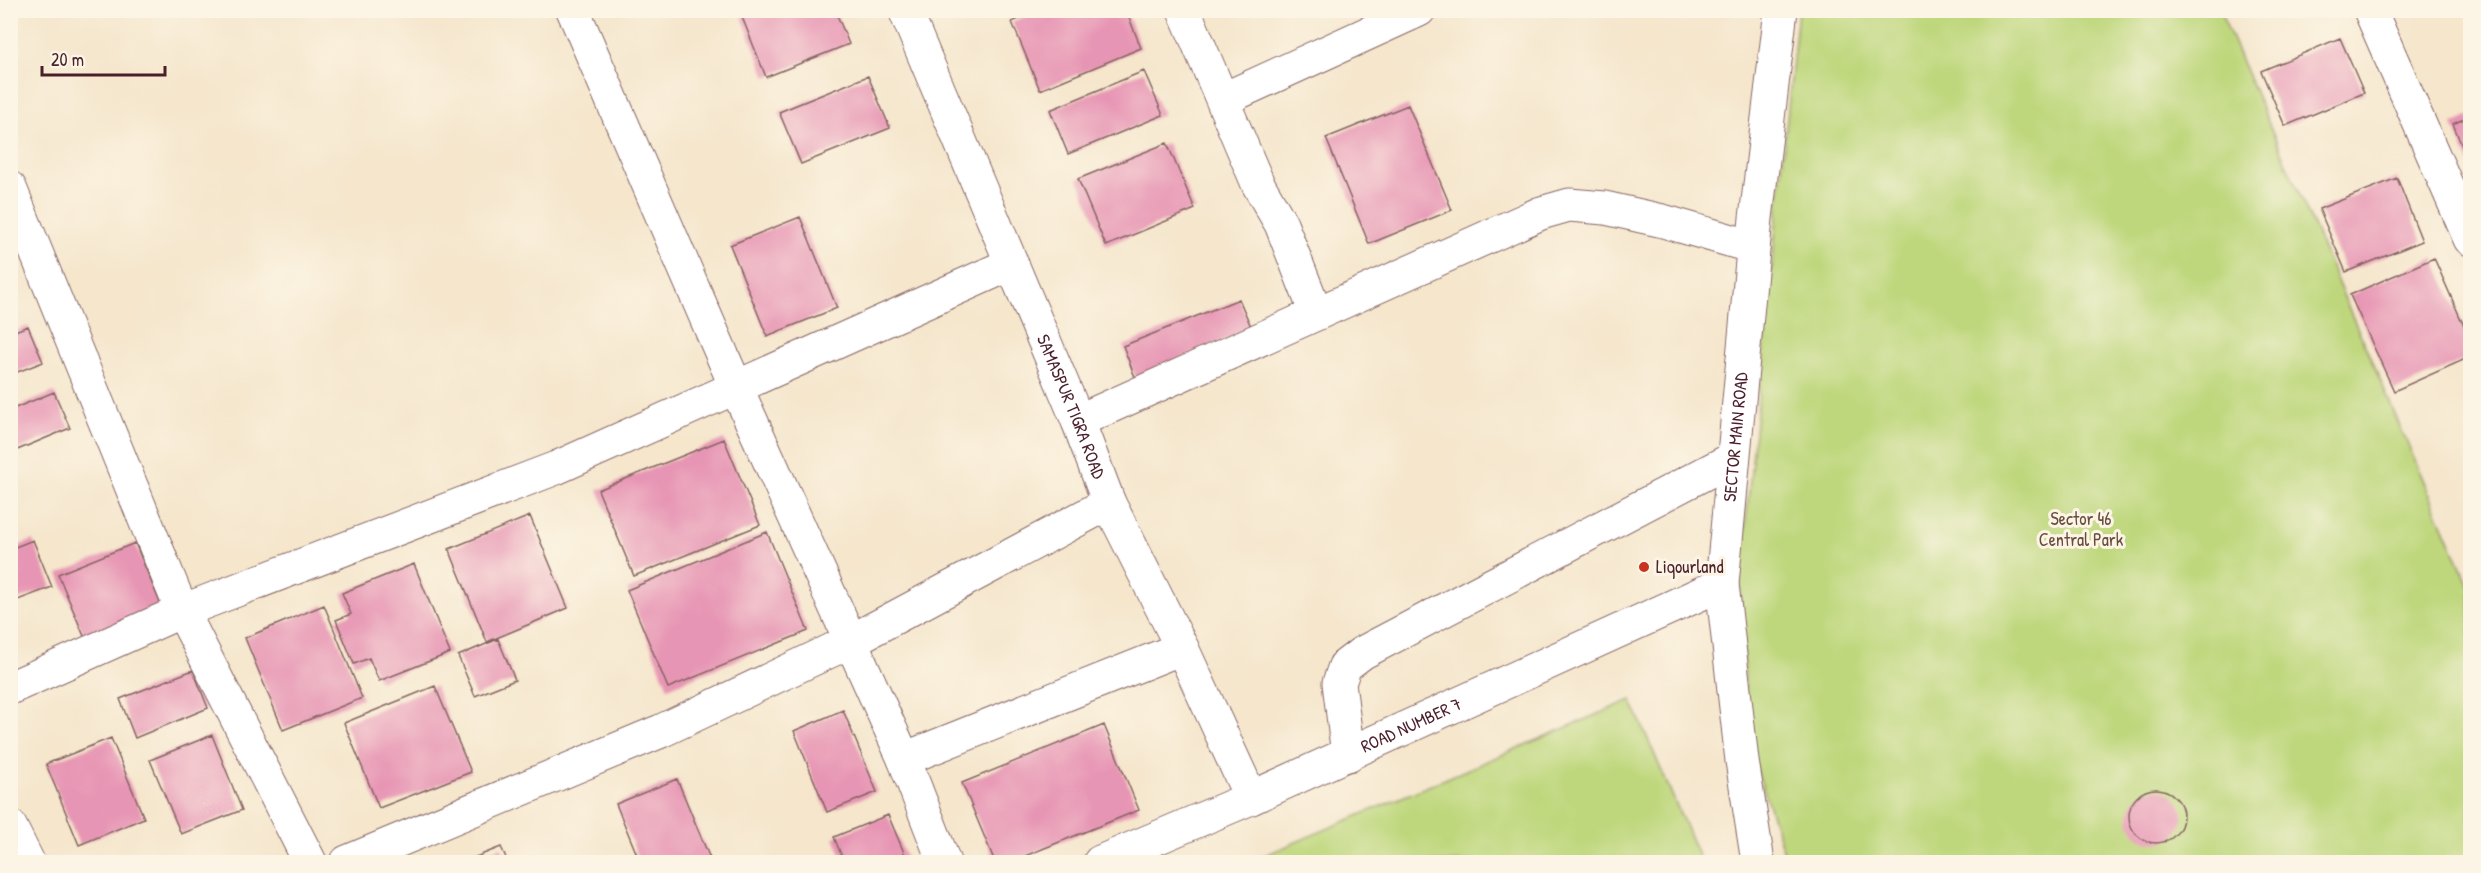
<svg xmlns="http://www.w3.org/2000/svg" width="2481" height="873" font-family="'Patrick Hand',sans-serif">
  <style>
    .green { fill: #bed77c; stroke: #847b54; stroke-width: 1.5 }
    .building { fill: #e795b4 }
    .lines { fill: none; stroke-linecap: round; stroke-linejoin: round }
    .minor-casing { stroke: #866563; stroke-width: 35 }
    .minor { stroke: #fff; stroke-width: 33 }
    .poi-dot { fill: #c8321e; stroke: #fcf5e5; stroke-width: 2 }
    .labels { text-anchor: middle; stroke-width: 6; stroke-linejoin: round; paint-order: stroke }
    .street-label { font-size: 18px; fill: #4a1f2b; stroke: #fcf5e5 }
    .park-label { font-size: 18px; fill: #674d3f; stroke: #fcf5e5 }
    .poi-label { font-size: 18px; fill: #4a1f2b; stroke: #fcf5e5; text-anchor: start }
  </style>
  <rect width="100%" height="100%" fill="#fcf5e5"/>
  <filter id="ink" filterUnits="userSpaceOnUse"><feTurbulence type="fractalNoise" baseFrequency=".0167" numOctaves="2"/><feDisplacementMap in="SourceGraphic" scale="12" xChannelSelector="R" yChannelSelector="G"/><feConvolveMatrix kernelMatrix="1 2 1 2 8 2 1 2 1" color-interpolation-filters="sRGB"/></filter>
  <filter id="wash" filterUnits="userSpaceOnUse"><feTurbulence type="fractalNoise" baseFrequency=".008" numOctaves="4" result="noise"/><feDisplacementMap in="SourceGraphic" scale="24" xChannelSelector="R" yChannelSelector="G"/><feGaussianBlur stdDeviation="1.35" result="paint"/><feColorMatrix in="noise" values="0 0 0 0 0 0 0 0 0 0 0 0 0 0 0 0 0 1.4 0 .05"/><feComposite in="paint" operator="in"/></filter>
  <g filter="url(#wash)">
    <rect width="100%" height="100%" fill="#f5e6cc"/>
    <!-- green -->
    <path class="green" d="M1798,11H2220L2470,588V862H1787L1748,742L1740,579Z
      M1631,700L1701,862H1249Z"/>
    <g id="blocks">
      <!-- building -->
      <path class="building" d="M758,10H835L849,44L766,77L742,17Z
        M1039,10H1126L1141,48L1040,90L1012,22Z
        M2340,38L2364,93L2285,126L2261,71Z
        M1144,71L1163,115L1068,154L1050,110Z
        M868,76L890,128L801,164L779,112Z
        M1408,105L1452,210L1369,244L1326,138Z
        M2470,116V166L2453,124Z
        M1167,143L1195,209L1106,246L1078,179Z
        M2397,178L2422,241L2346,272L2319,209Z
        M800,217L837,308L767,336L730,245Z
        M2434,258L2470,340V357L2394,391L2350,295Z
        M1239,299L1252,329L1135,377L1123,346Z
        M28,326L43,362L10,375V333Z
        M54,392L70,428L10,453V410Z
        M724,439L760,525L634,576L598,490Z
        M530,516L568,608L487,642L449,549Z
        M767,532L808,631L668,688L627,590Z
        M33,540L52,587L10,603V549Z
        M135,543L163,610L86,641L58,574Z
        M414,564L450,653L379,681L369,658L354,664L336,620L351,614L342,593Z
        M324,605L362,698L283,730L245,638Z
        M498,639L515,680L475,696L458,656Z
        M193,670L208,708L135,738L120,699Z
        M435,686L471,772L379,808L344,723Z
        M843,710L877,792L827,812L794,731Z
        M1104,725L1139,810L1010,862H995L962,783Z
        M212,735L242,810L181,834L150,760Z
        M111,738L144,818L79,845L46,764Z
        M677,779L711,861L640,862L616,804Z
        M2129 816a27 27 0 1 1 54 0a27 27 0 1 1-54 0Z
        M888,815L908,862H844L834,837Z
        M501,847L508,862H463Z"/>
    </g>
  </g>
  <g filter="url(#ink)">
    <use href="#blocks" fill-opacity="0" stroke="#866563" stroke-width="1.5"/>
    <g class="lines">
      <defs>
        <g id="minor">
          <path d="M573,10L736,387L904,759L944,862"/>
          <path id="s1" d="M905,10L1078,421L1109,503L1182,648L1251,798"/>
          <path d="M1184,10L1258,184L1281,224L1316,313"/>
          <path d="M2370,10L2470,239"/>
          <path d="M1224,99L1419,10"/>
          <path d="M10,188L182,611L310,862"/>
          <path d="M1078,421L1541,213L1569,205L1605,208L1663,221L1753,247"/>
          <path d="M10,688L182,611L556,468L1011,264"/>
          <path d="M1348,755L1339,683L1345,666L1362,653L1732,459"/>
          <path d="M904,759L1182,648"/>
          <path d="M10,826L28,862"/>
          <path d="M347,862L661,731L849,642L1109,503"/>
          <path id="s2" d="M1100,862L1251,798L1722,584"/>
          <path id="s3" d="M1758,862L1742,761L1722,584L1756,218L1781,10"/>
        </g>
      </defs>
      <!-- minor casing -->
      <use href="#minor" class="minor-casing"/>
      <!-- minor -->
      <use href="#minor" class="minor"/>
    </g>
  </g>
  <!-- markers -->
  <circle class="poi-dot" cx="1644" cy="567" r="6"/>
  <g class="labels">
    <!-- street labels -->
    <g class="street-label">
      <text dy="6" stroke="none"><textPath href="#s1" startOffset="430">SAMASPUR TIGRA ROAD</textPath></text>
      <text dy="6" stroke="none"><textPath href="#s3" startOffset="428">SECTOR MAIN ROAD</textPath></text>
      <text dy="6" stroke="none"><textPath href="#s2" startOffset="340">ROAD NUMBER 7</textPath></text>
    </g>
    <!-- park labels -->
    <g class="park-label">
      <text x="2081" y="525">Sector 46<tspan x="2081" dy="21">Central Park</tspan></text>
    </g>
    <!-- poi labels -->
    <g class="poi-label">
      <text x="1656" y="573">Liqourland</text>
    </g>
  </g>
  <!-- margin -->
  <rect width="2481" height="873" fill="none" stroke="#fcf5e5" stroke-width="36"/>
  <!-- scale -->
  <path d="M42 66v9h123v-9" fill="none" stroke="#4a1f2b" stroke-width="3"/>
  <text x="51" y="66" font-size="18" fill="#4a1f2b" stroke="#fcf5e5" stroke-width="4.5" paint-order="stroke">20 m</text>
</svg>
